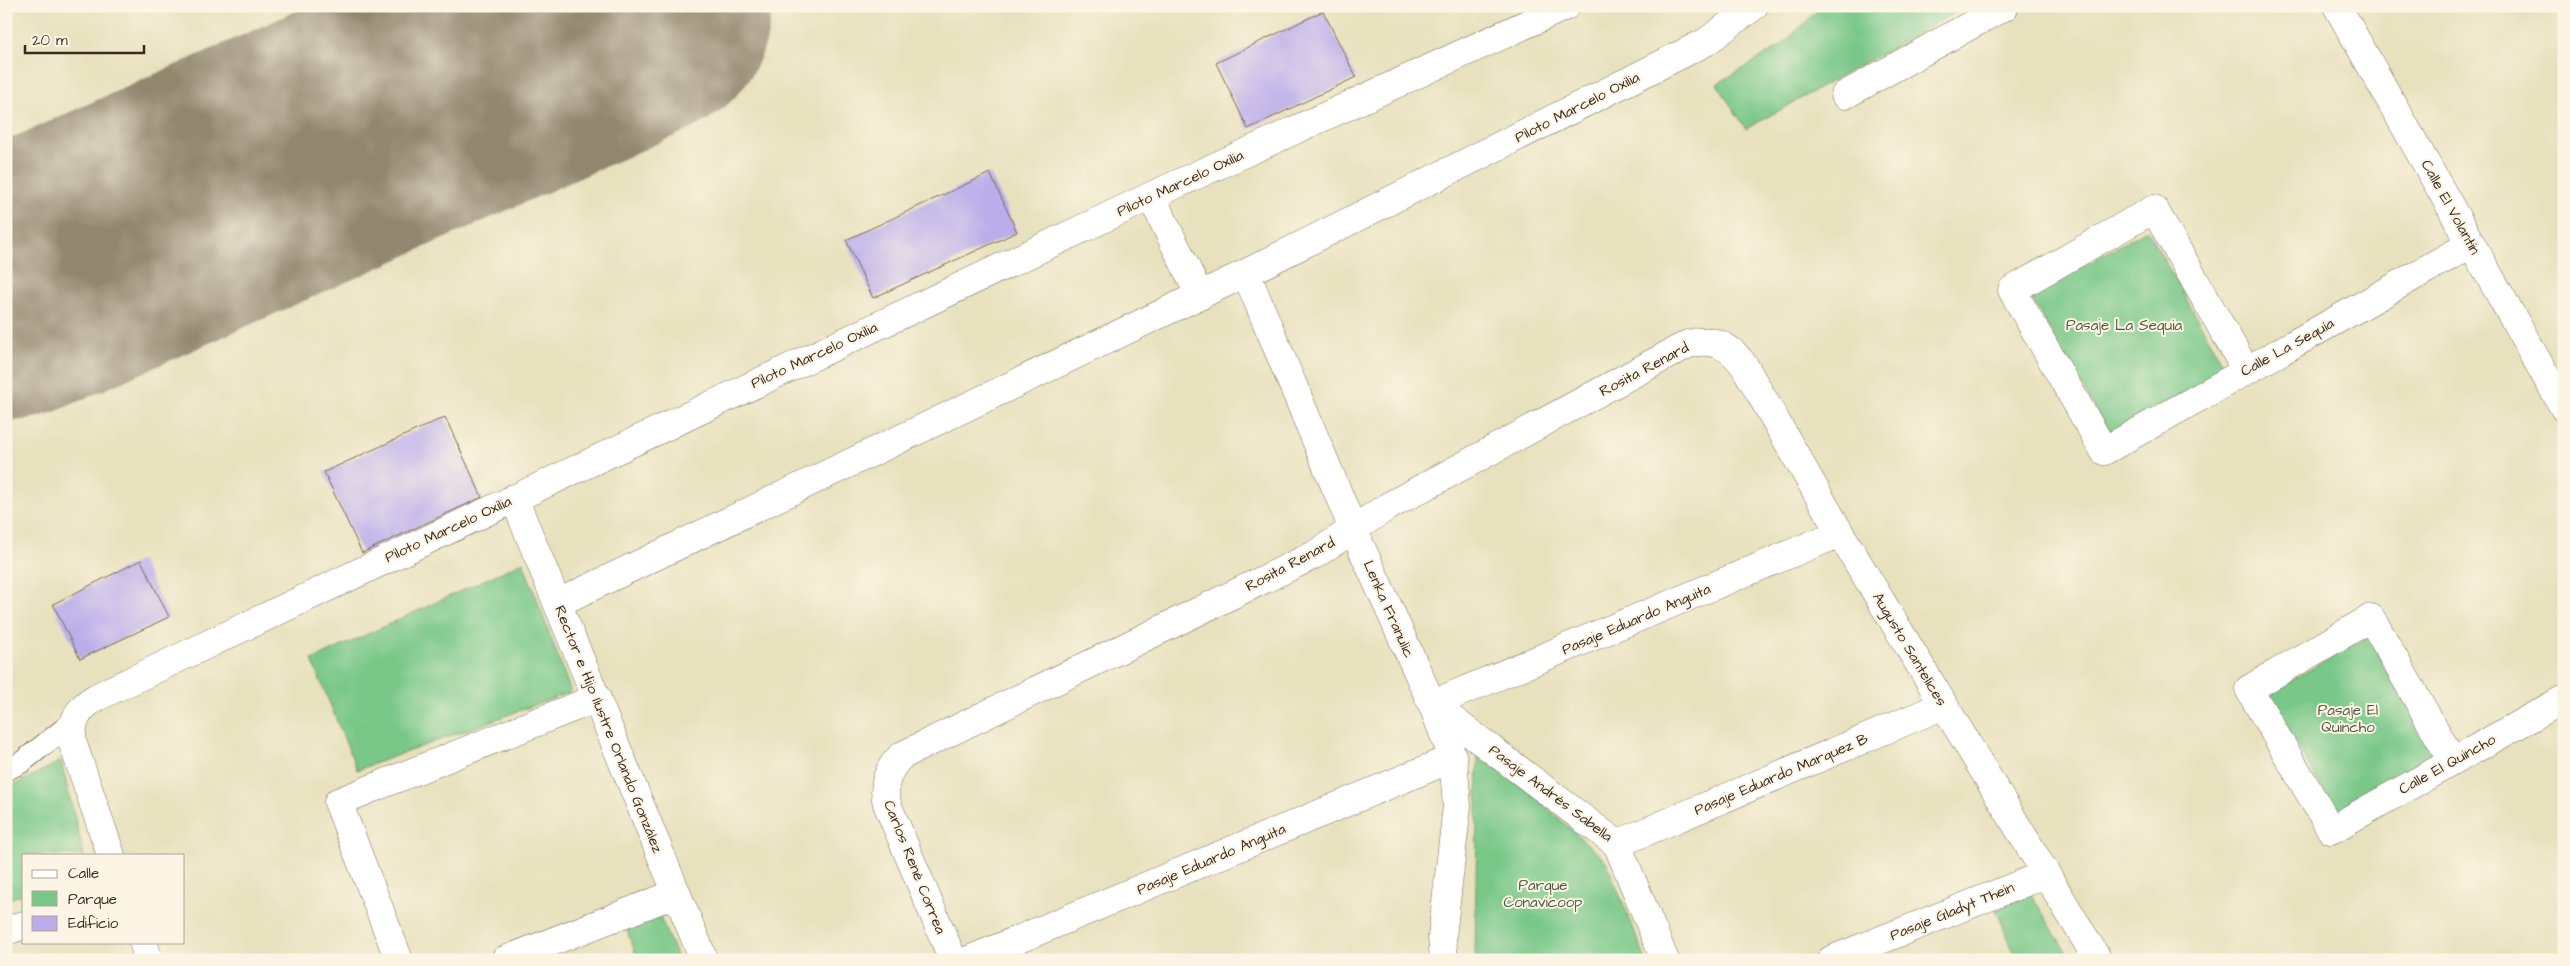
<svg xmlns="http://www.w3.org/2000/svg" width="2570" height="966" font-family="'Architects Daughter',sans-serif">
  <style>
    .green { fill: #79c888; stroke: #5a7953 }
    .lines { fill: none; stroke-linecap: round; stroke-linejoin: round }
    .runway { stroke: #92866e; stroke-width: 268 }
    .building { fill: #baadea }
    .service-casing { stroke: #786a56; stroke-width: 23 }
    .minor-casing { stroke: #786a56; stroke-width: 29 }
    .service { stroke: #fff; stroke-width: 21 }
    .minor { stroke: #fff; stroke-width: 28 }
    .labels { text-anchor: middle; stroke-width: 4; stroke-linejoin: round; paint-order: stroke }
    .street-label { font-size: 15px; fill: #3b2a1e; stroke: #fcf5e5 }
    .park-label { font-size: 15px; fill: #4e593e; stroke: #fcf5e5 }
  </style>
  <rect width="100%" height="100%" fill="#fcf5e5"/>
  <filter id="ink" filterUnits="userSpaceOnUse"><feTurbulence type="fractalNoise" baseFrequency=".02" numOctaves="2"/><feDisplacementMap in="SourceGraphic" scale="10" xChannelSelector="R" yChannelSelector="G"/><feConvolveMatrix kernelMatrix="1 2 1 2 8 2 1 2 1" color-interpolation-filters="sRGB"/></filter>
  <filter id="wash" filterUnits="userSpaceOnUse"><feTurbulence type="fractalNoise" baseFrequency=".0096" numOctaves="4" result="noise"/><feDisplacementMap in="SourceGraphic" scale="20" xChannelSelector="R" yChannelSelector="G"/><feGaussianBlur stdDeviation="1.12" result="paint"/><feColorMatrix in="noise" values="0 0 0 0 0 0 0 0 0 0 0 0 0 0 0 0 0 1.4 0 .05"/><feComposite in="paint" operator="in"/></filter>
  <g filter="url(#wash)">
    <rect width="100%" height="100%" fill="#e8e1bd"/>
    <!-- green -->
    <path class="green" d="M1822,6H1967L1746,129L1717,84L1782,45Z
      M2147,230L2226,369L2110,435L2030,296Z
      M523,562L571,692L357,770L312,660Z
      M2368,636L2436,756L2336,813L2268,694Z
      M1478,745L1606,861L1646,960H1475Z
      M61,761L84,855H24V894L6,900V789Z
      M2031,894L2071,960H2017L1996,909Z
      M658,912L678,960H638L625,925Z"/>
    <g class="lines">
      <!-- runway -->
      <path class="runway" d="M6,287L637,6"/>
    </g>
    <g id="blocks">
      <!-- building -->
      <path class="building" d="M1323,11L1356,77L1248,129L1216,63Z
        M990,173L1017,232L873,298L846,240Z
        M445,417L482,497L362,553L324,472Z
        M141,560L169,617L80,659L53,604Z"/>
    </g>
  </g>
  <g filter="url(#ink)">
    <use href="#blocks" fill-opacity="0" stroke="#786a56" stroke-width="1"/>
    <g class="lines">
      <defs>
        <path id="service" d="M6,770L22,762L74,721"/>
        <path id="minor" d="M2337,6L2564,408
          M1845,95L2005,6
          M1151,196L1200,296
          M1246,273L1353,529L1432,704L1453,758L1457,806L1442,937L1444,960
          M2246,370L2154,209L2012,290L2104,451L2471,244
          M514,498L704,960
          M558,603L1246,273L1706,42L1754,6
          M1432,704L1840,533
          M1433,705L1617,844L1665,960
          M2452,760L2371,618L2249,689L2331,830L2564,699
          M1617,844L1944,705
          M111,855L72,741C71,721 79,707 97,697L1151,196L1566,6
          M6,931L24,925
          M143,942L149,960
          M399,960L338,802L597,698
          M505,960L677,893
          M953,960L887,804C882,785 887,770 901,756L1314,555L1387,507L1688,344C1713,337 1731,346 1745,367L1840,533L2098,960
          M969,960L1453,758
          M1831,960L2046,874"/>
      </defs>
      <!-- service casing -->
      <use href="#service" class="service-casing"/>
      <!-- minor casing -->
      <use href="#minor" class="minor-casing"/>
      <!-- service -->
      <use href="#service" class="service"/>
      <!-- minor -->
      <use href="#minor" class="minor"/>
    </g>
  </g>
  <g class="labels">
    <!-- street labels -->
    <g class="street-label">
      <text transform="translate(1577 107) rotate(-27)" y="5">Piloto Marcelo Oxilia</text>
      <text transform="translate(1180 183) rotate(-25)" y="5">Piloto Marcelo Oxilia</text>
      <text transform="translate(2451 207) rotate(61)" y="5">Calle El Volantín</text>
      <text transform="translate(2287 347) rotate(-29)" y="5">Calle La Sequía</text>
      <text transform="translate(814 355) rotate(-25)" y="5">Piloto Marcelo Oxilia</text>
      <text transform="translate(1644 369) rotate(-28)" y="5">Rosita Renard</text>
      <text transform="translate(448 529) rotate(-25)" y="5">Piloto Marcelo Oxilia</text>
      <text transform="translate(1290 564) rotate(-28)" y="5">Rosita Renard</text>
      <text transform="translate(1389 609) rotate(66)" y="5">Lenka Franulic</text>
      <text transform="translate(1636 619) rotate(-23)" y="5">Pasaje Eduardo Anguita</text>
      <text transform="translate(1910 649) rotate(59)" y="5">Augusto Santelices</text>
      <text transform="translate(609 729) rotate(68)" y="5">Rector e Hijo Ilustre Orlando González</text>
      <text transform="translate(2447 764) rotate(-29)" y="5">Calle El Quincho</text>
      <text transform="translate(1781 774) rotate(-23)" y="5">Pasaje Eduardo Marquez B</text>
      <text transform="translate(1551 793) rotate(37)" y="5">Pasaje Andrés Sabella</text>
      <text transform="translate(1211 859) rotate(-23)" y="5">Pasaje Eduardo Anguita</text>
      <text transform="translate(915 867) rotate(68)" y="5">Carlos René Correa</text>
      <text transform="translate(1952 911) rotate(-22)" y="5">Pasaje Gladyt Thein</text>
    </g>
    <!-- park labels -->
    <g class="park-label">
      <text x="2124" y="330">Pasaje La Sequia</text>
      <text x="2348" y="715">Pasaje El<tspan x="2348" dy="17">Quincho</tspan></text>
      <text x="1543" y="890">Parque<tspan x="1543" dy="17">Conavicoop</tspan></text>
    </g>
  </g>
  <!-- margin -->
  <rect width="2570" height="966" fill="none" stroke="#fcf5e5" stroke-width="25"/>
  <!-- legend -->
  <rect x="22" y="854" width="162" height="90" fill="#fcf5e5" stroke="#afa495"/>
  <rect x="32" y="870" width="25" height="8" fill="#ffffff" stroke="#afa495"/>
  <text x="68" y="878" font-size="15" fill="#3b2a1e">Calle</text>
  <rect x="32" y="891" width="25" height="15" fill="#79c888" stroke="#afa495"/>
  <text x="68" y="904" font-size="15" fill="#3b2a1e">Parque</text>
  <rect x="32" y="916" width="25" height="15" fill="#baadea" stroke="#afa495"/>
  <text x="68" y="928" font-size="15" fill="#3b2a1e">Edificio</text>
  <!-- scale -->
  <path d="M25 45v8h119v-8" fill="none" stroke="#3b2a1e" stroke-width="2.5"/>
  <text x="32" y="45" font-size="15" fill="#3b2a1e" stroke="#fcf5e5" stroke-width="4" paint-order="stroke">20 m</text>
</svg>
